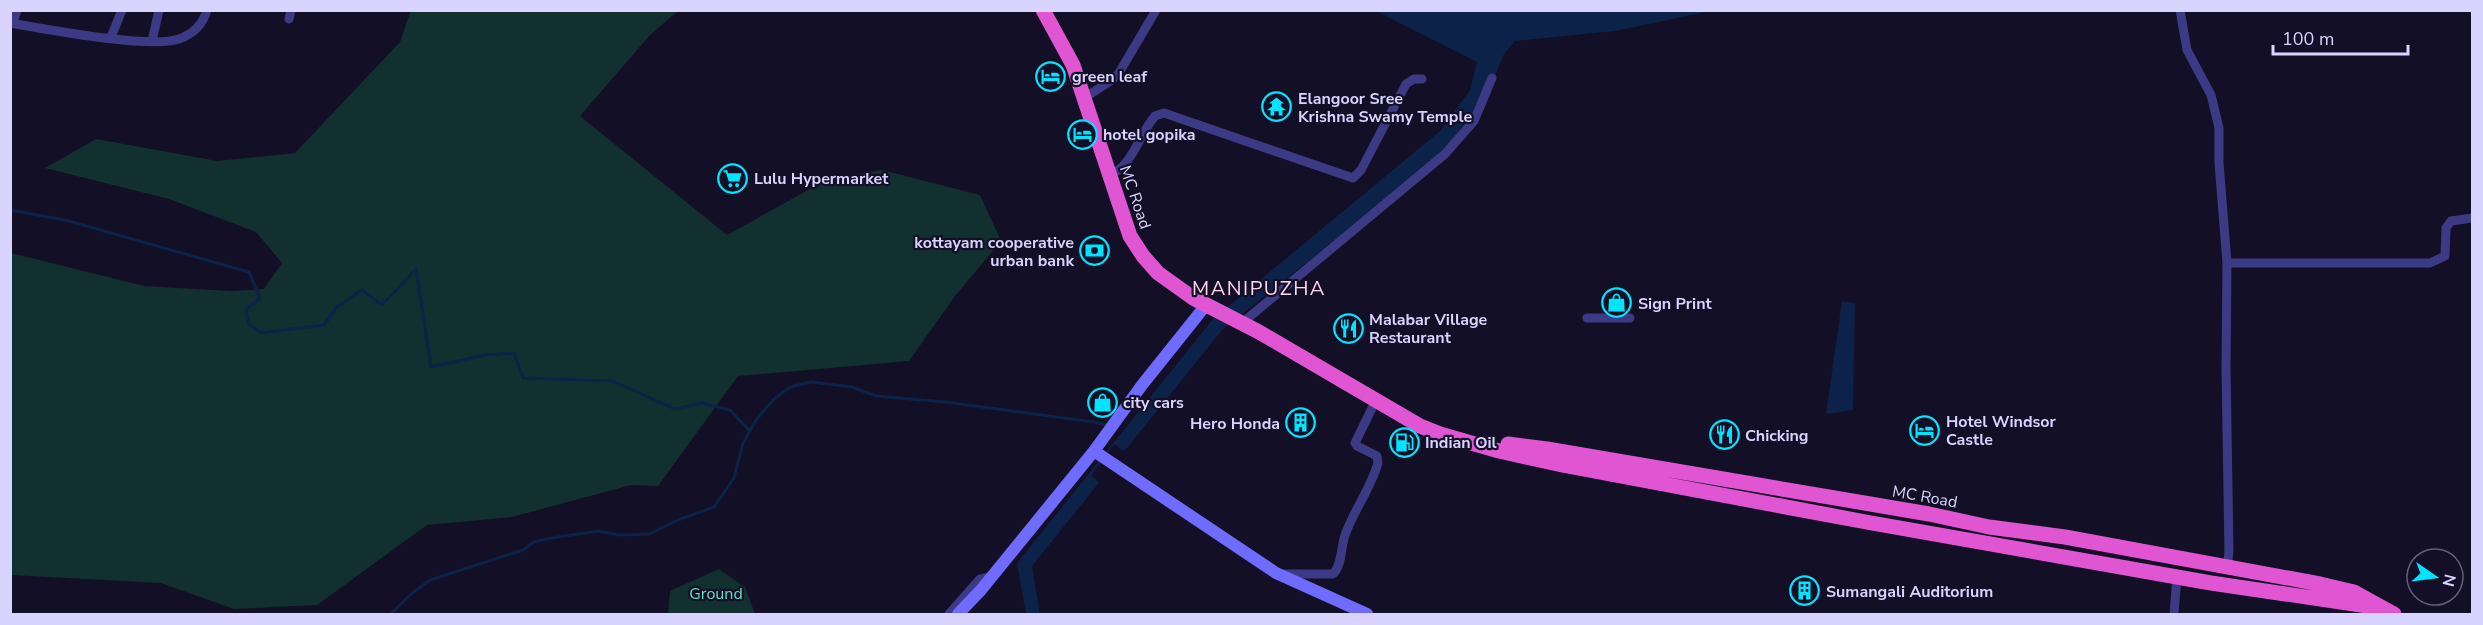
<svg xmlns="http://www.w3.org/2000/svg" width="2483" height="625" font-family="'Nunito Sans',sans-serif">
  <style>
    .green { fill: #12302f }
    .water { fill: #0c2248 }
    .pier { fill: #130f26 }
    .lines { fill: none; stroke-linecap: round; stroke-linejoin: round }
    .stream { stroke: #0c2248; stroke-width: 3 }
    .minor { stroke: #3d3a85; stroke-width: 9 }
    .secondary { stroke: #6f6bff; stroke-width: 12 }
    .trunk { stroke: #e055d1; stroke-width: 15 }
    .labels { text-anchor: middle; stroke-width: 4.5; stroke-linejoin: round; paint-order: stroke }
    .poi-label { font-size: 16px; font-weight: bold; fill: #d9d4ff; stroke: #130f26; text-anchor: start }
    .street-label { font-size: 16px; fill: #d9d4ff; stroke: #130f26 }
    .park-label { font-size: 16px; fill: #5fe0c0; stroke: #130f26 }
    .quarter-label { font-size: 20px; letter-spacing: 1.5px; fill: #ffd6f0; stroke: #130f26 }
  </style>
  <rect width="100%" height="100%" fill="#130f26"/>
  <!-- green -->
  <path class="green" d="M411,10L678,11L650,35L580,116L727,235L828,179L882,170L980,195L1001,241L955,296L909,361L738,376L658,486L631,485L512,517L427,525L317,605L234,609L161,583L11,575V253L144,286L231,291L264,289L282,263L256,232L169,199L45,168L96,139L217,161L295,153L400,42Z
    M719,569L745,587L755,614H668L670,591Z"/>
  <!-- water -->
  <path class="water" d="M1376,11H1711L1615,31L1515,41L1504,54L1482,108L1467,130L1424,169L1222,330L1032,566L1040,614H1026L1017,563L1213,319L1440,131L1470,90L1477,62Z
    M1842,301L1855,303L1853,410L1826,414Z"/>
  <!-- pier -->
  <path class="pier" d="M1114,444L1125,452L1102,484L1091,476Z"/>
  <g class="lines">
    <!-- stream -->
    <path class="stream" d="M10,210L65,220L249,272L260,298L246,310L249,324L261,333L324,325L337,307L362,290L382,305L416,269L431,367L485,355L514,353L523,378L613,381L675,409L702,403L730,410L750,431
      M391,614L411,594L430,580L523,550L534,542L545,539L598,531L620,535L649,534L678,520L714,507L734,478L743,443L756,420L774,399L790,387L811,382L852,387L876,396L945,402L1094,422L1109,426"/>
    <!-- minor -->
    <path class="minor" d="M2180,10L2187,50L2211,95L2219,128V163L2227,263L2226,367L2229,552L2227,568
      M289,19L291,10
      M10,23C45,29 150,49 179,39C193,34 203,24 207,10
      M13,23L17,10
      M111,37L122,10
      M152,41L159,10
      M1084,98L1112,80L1119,73L1156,10
      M1109,176C1134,164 1138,136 1155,116L1164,113L1353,178L1361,170L1406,84L1414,79H1422
      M2227,263H2430L2445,256L2446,228L2451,221L2472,218
      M1587,318H1630
      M1242,323L1445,154L1474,121L1492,78
      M1283,574H1333C1342,566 1341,546 1345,535C1354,510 1371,488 1378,463L1377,456L1357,446L1355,443L1376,400
      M949,614L980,579L992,576
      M2174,614L2177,577"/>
    <!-- secondary -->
    <path class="secondary" d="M1094,451L1276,573L1367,614
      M958,614L981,590L1094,451L1142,385L1206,305"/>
    <!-- trunk -->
    <path class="trunk" d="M1043,10L1073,65L1130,236L1143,256L1158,273L1193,298L1259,332L1420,426L1440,434L1499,451L1562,465L1866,522L2211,583L2381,608
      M1508,444L1547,449L1929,514L1989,527L2065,537L2320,584L2354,592L2394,614"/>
  </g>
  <!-- icons -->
  <defs>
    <symbol id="hotel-ring" viewBox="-11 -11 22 22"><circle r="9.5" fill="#130f26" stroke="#00e5ff" stroke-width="1.5"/><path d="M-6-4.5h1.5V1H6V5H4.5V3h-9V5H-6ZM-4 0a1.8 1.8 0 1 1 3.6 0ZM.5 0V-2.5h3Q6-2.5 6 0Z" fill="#00e5ff"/></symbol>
    <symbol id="temple-ring" viewBox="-11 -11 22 22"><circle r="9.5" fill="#130f26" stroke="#00e5ff" stroke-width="1.5"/><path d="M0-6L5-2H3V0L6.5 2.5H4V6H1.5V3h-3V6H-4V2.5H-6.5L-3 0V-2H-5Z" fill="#00e5ff"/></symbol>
    <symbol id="supermarket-ring" viewBox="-11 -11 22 22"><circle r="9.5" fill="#130f26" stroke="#00e5ff" stroke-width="1.5"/><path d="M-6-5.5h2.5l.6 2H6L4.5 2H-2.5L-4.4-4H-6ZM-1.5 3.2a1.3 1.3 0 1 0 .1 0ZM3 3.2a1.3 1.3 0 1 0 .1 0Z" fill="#00e5ff"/></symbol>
    <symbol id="bank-ring" viewBox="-11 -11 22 22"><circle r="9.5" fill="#130f26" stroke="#00e5ff" stroke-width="1.5"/><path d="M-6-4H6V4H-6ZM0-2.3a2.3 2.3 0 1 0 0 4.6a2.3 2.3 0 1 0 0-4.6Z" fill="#00e5ff"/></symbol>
    <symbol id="shop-ring" viewBox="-11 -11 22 22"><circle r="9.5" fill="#130f26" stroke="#00e5ff" stroke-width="1.5"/><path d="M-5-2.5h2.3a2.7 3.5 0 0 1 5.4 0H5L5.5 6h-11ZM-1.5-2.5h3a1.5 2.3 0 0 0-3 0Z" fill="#00e5ff"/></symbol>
    <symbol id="restaurant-ring" viewBox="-11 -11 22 22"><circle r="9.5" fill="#130f26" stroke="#00e5ff" stroke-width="1.5"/><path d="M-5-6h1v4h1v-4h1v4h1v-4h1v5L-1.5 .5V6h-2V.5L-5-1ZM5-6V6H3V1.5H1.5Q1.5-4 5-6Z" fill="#00e5ff"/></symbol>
    <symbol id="building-ring" viewBox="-11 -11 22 22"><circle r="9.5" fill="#130f26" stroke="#00e5ff" stroke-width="1.5"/><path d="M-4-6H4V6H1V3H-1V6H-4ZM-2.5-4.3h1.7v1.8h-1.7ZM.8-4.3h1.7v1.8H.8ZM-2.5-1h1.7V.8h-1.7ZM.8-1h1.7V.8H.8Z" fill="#00e5ff"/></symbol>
    <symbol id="fuel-ring" viewBox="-11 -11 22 22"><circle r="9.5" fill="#130f26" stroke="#00e5ff" stroke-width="1.5"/><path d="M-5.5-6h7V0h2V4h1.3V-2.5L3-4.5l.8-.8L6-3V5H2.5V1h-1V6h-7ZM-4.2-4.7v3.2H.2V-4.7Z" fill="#00e5ff"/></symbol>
  </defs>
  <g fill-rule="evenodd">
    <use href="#hotel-ring" x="1034" y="60" width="33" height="33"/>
    <use href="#temple-ring" x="1260" y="90" width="33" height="33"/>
    <use href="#hotel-ring" x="1066" y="118" width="33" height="33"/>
    <use href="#supermarket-ring" x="716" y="162" width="33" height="33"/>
    <use href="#bank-ring" x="1078" y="234" width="33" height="33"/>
    <use href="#shop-ring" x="1600" y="286" width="33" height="33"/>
    <use href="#restaurant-ring" x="1332" y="312" width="33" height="33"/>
    <use href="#shop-ring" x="1086" y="386" width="33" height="33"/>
    <use href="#building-ring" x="1284" y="406" width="33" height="33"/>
    <use href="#hotel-ring" x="1908" y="414" width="33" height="33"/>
    <use href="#restaurant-ring" x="1708" y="418" width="33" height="33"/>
    <use href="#fuel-ring" x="1388" y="426" width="33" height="33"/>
    <use href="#building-ring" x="1788" y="574" width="33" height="33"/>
  </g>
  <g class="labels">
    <!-- poi labels -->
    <g class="poi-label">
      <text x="1072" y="82">green leaf</text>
      <text x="1298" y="104">Elangoor Sree<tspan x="1298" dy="18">Krishna Swamy Temple</tspan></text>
      <text x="1103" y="140">hotel gopika</text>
      <text x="754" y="184">Lulu Hypermarket</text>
      <text x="1074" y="248" text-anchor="end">kottayam cooperative<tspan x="1074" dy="18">urban bank</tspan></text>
      <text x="1638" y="309">Sign Print</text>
      <text x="1369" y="325">Malabar Village<tspan x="1369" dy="18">Restaurant</tspan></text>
      <text x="1123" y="408">city cars</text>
      <text x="1946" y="427">Hotel Windsor<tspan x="1946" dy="18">Castle</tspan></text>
      <text x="1280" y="429" text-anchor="end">Hero Honda</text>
      <text x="1745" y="441">Chicking</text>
      <text x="1425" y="448">Indian Oil</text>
      <text x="1826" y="597">Sumangali Auditorium</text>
    </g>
    <!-- street labels -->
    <g class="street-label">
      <text transform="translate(1136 197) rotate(71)" y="6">MC Road</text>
      <text transform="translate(1925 496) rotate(10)" y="6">MC Road</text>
    </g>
    <!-- park labels -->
    <g class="park-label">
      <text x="716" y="599">Ground</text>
    </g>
    <!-- quarter labels -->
    <g class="quarter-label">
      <text x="1259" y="295">MANIPUZHA</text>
    </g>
  </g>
  <!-- border -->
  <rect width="2483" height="625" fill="none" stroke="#d9d4ff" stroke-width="24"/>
  <!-- north arrow -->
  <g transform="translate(2435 577) rotate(104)"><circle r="28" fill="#130f26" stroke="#625e7d" stroke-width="1.5"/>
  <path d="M0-4.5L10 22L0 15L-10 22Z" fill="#00e5ff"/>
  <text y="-9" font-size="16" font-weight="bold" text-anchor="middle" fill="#d9d4ff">N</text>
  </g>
  <!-- scale -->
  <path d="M2273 45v9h135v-9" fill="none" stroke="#d9d4ff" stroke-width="3"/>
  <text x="2282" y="45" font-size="18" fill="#d9d4ff" stroke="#130f26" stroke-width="4.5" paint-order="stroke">100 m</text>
</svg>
